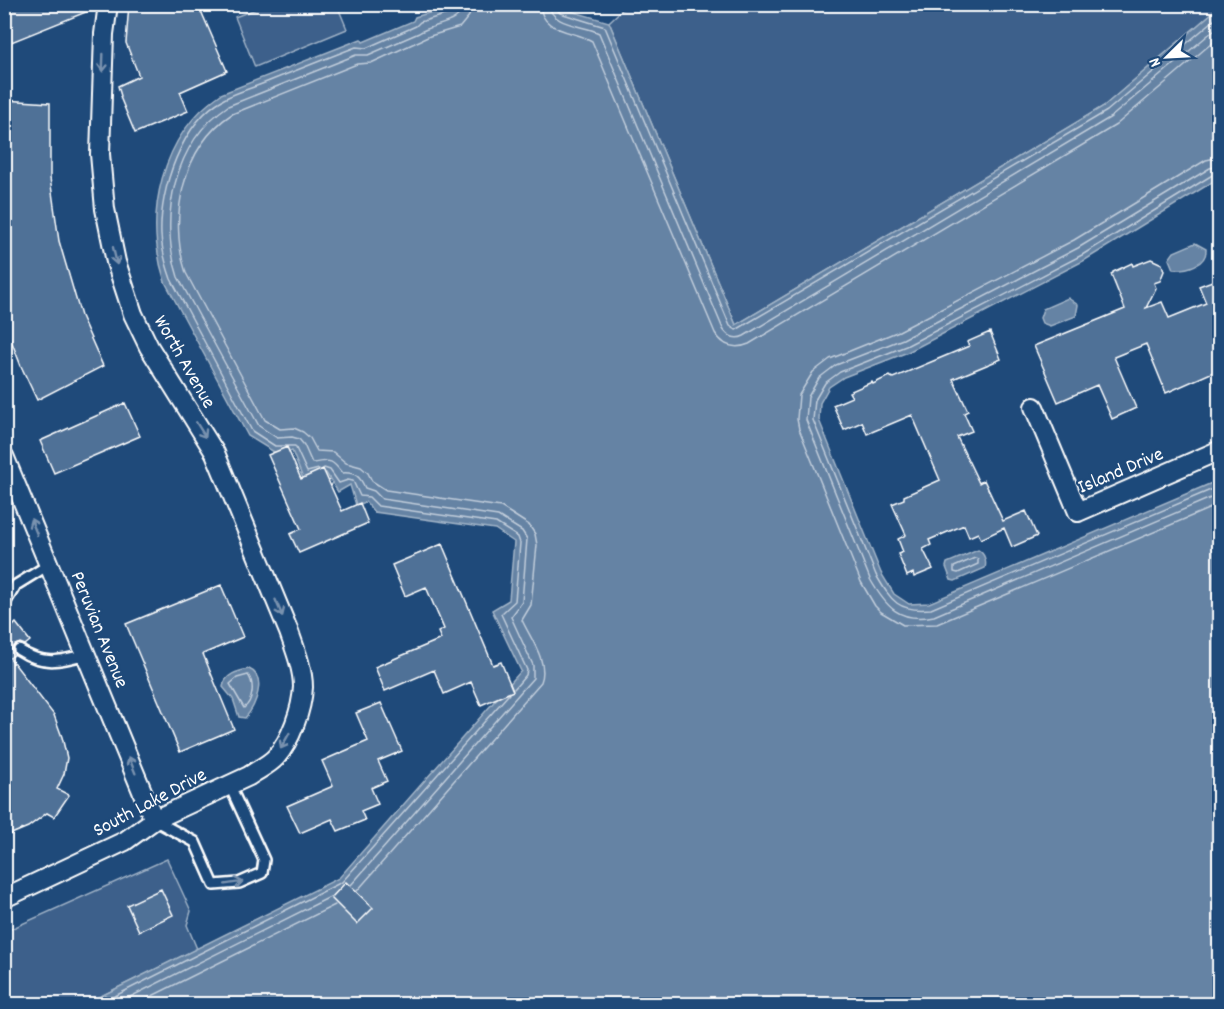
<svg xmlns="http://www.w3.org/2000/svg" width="1224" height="1009" font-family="Dekko,sans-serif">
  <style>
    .green { fill: #3c618b; stroke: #9eb0c5; stroke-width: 1.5 }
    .water { fill: #6583a4; stroke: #a3b5c8; stroke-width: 1.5 }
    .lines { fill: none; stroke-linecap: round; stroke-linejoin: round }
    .shore { stroke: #c1cddb; stroke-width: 1.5 }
    .building { fill: #507197; stroke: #fff; stroke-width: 1.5 }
    .service-casing { stroke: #fff; stroke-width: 14 }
    .minor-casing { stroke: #fff; stroke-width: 22 }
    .service { stroke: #1f4a7a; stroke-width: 9 }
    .minor { stroke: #1f4a7a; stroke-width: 18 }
    .oneway { stroke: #7992af }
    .labels { text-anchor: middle; stroke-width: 4.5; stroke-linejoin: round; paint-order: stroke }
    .street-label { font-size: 20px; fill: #fff; stroke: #1f4a7a }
  </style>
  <rect width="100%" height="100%" fill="#1f4a7a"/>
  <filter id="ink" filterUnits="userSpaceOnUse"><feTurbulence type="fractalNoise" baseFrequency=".0167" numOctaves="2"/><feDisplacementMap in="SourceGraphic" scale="12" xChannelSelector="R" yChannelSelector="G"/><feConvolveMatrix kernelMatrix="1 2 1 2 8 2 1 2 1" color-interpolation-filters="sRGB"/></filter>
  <g filter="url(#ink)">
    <!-- green -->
    <path class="green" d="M628,4L1220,5L1219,7L1104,106L736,325L609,22Z
      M266,5H337L347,29L255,67L235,17Z
      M167,859L191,911L187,925L197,949L85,1004H5L4,932Z"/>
    <!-- water -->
    <path class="water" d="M456,5H550L609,22L736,325L1104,106L1219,7V178L1085,260L908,352L844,377L829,387L820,403L819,420L881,573L894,594L909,604L929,603L1219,480V1004H85L339,878L521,671L492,610L509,600L514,542L495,529L374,512L366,502L356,505L350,485L338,492L326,473L304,481L292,451L274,452L248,436L165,282C143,215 161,135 221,94L361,39L363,42L413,21L415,17Z
      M1195,243L1206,249C1207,265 1186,270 1173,269L1169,259L1174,252Z
      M1068,298L1078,305L1076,316L1050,326L1042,323L1040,318L1043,309Z
      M978,550C984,553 987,561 985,568L955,581L951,580L946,567L947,563Z
      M249,669C268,677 255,707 245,718L239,717L233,699L223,687C225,674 238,671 249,669Z"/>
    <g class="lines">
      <!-- shore -->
      <path class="shore" d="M540,4C541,33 573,30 592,41L715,333C723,346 735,350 749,344L1116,125L1220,36
        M549,4C550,26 584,25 599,33L723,329C728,337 736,340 744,336L1111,117L1220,25
        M556,4L557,9L560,13L605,27L730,326L736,330L1107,111L1220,15
        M1220,157L1206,160L1074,240L899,331L830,359L813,372L799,395L797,419L799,429L861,582L875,606L881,612L903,625L937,624L1220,504
        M1220,166L1210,168L1078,248L903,339L836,365L819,378L808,397L806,420L870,579C886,607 899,623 934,616L1220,494
        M1220,173L1214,174L1082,255L906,346L840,372L825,383L815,400L813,420L876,575C892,602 898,612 931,609L1220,486
        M324,468L330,470L339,483L348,480L353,481L360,496L369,497L378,506L496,523L518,537L520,543L515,601L501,614L527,670L526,675L514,689
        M319,469L307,472L295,446H275L252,431L171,279C166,265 162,250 161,235C159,190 182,121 224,99C237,92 253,88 267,82C297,70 327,58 356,47L366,48L416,26L420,22L451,13L454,9L455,4
        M975,558L978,559V564L958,573L954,572V567Z
        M248,675C255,684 253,701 244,708L230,684L237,678Z
        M351,885L533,678V665L511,617L522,602L527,539L522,531L498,516L382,499L374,491L365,488C360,476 355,472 342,473C330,457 329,461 312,463L304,445L299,439L292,437L277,438L259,426L178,277C158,218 174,142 228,106L356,55H368L419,33C433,23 461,26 463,4
        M357,891L541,682C549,662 530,638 522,620L531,605L537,545L535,534L529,525L501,507L386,490L372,481L368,473L361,467L346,463L333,452L317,451L310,438L303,432L294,428L280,429L265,420L186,273C168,219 182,147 232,114L357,64L371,63L430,36L460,27L469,16L472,4
        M99,1004L342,882L509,694
        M116,1004L330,897
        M136,1004L335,905"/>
    </g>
    <!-- building -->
    <path class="building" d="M4,4H97L96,8L4,45Z
      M129,4H198L227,71L180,92L188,111L135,133L120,97L121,96L118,86L139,76L126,43Z
      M4,100L50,103V178L59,241L81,316L103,366L37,400L21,366L4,322Z
      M1151,259L1162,264L1164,271L1160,281L1154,283L1156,288L1146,308L1162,302L1169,318L1206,303L1199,286L1220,278V369L1166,393L1146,344L1114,357L1136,408L1112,419L1097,385L1058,402L1034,346L1125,309L1111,274L1113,273V272L1132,263L1133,266Z
      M990,332L1001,359L953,379L968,411L964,413L972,431L957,437L979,483L984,480L1003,521L1026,511L1037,536L1012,547L1004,528L981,539L978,533L969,537L964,525L929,540L931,545L923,549L933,569L914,577L913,573L907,576L898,554L903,552L898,539L906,535L892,504L904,499V496L940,480L912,415L867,434L862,422L844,430L833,405L852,397L849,392L872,382L873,384L889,376L893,378L969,346L967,342Z
      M125,403L140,436L54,473L40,441Z
      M287,447L301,479L323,469L342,511L360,503L368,523L299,553L290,534L301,529L268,455Z
      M442,544L493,665L501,662L513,691L481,705L471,682L444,694L434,670L385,691L375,667L441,639L438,632L444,629L426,587L405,596L392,565Z
      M221,585L243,637L203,654L234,729L180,752L126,624Z
      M16,623L30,641L25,645L20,643L15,645L12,649L14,655L10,658L54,715L62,737L67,758L64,774L57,789L69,795L54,817L47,813L28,827L4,837V639L10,636L11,628Z
      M381,703L402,751L378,761L387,781L371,788L378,804L361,811L365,820L338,831L332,819L300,833L287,806L333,786L322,761L368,741L356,713Z
      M346,882L373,908L357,924L331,898Z
      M161,889L173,915L139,931L127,905Z"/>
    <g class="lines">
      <defs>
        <path id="service" d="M4,605L16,585L50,564
          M4,628L5,632
          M19,650C43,666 61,661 87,654
          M154,820L195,842L214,885L239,883L262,873L264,860L229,784"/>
        <path id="minor" d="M1034,407L1078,512L1220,450
          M4,456L154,820
          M4,898L125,841L154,820L249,776C257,770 269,765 276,757C291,740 302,709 303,687C303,669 295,649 289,632L215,453L149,347L133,314L116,262L105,209L100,154L104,34L108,4"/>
      </defs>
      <!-- service casing -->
      <use href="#service" class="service-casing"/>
      <!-- minor casing -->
      <use href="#minor" class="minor-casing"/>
      <!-- service -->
      <use href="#service" class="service"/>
      <!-- minor -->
      <use href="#minor" class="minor"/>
    </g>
    <!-- one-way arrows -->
    <defs><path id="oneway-shaft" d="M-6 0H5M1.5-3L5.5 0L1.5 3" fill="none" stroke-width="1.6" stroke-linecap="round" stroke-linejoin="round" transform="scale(1.5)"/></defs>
    <g class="oneway">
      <use href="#oneway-shaft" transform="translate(103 63) rotate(92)"/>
      <use href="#oneway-shaft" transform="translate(115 256) rotate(77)"/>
      <use href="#oneway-shaft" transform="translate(201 430) rotate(58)"/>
      <use href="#oneway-shaft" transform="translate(34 527) rotate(-112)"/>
      <use href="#oneway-shaft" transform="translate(279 608) rotate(67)"/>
      <use href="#oneway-shaft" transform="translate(285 741) rotate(119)"/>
      <use href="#oneway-shaft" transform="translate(132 765) rotate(-112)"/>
      <use href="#oneway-shaft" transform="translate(234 883) rotate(-9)"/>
    </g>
  </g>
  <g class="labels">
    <!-- street labels -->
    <g class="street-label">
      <text transform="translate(186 361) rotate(60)" y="7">Worth Avenue</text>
      <text transform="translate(1120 469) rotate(-23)" y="7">Island Drive</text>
      <text transform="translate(101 629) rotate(68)" y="7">Peruvian Avenue</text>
      <text transform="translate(149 801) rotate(-28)" y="7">South Lake Drive</text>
    </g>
  </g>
  <!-- margin -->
  <rect width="1224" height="1009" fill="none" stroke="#1f4a7a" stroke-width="24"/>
  <rect x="12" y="12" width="1200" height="985" fill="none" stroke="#fff" stroke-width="2" filter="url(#ink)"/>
  <!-- north arrow -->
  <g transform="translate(1167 57) rotate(246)" stroke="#1f4a7a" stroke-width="4.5" paint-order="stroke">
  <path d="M0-4.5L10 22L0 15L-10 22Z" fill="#ffffff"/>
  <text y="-9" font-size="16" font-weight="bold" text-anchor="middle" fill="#ffffff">N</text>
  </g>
</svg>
